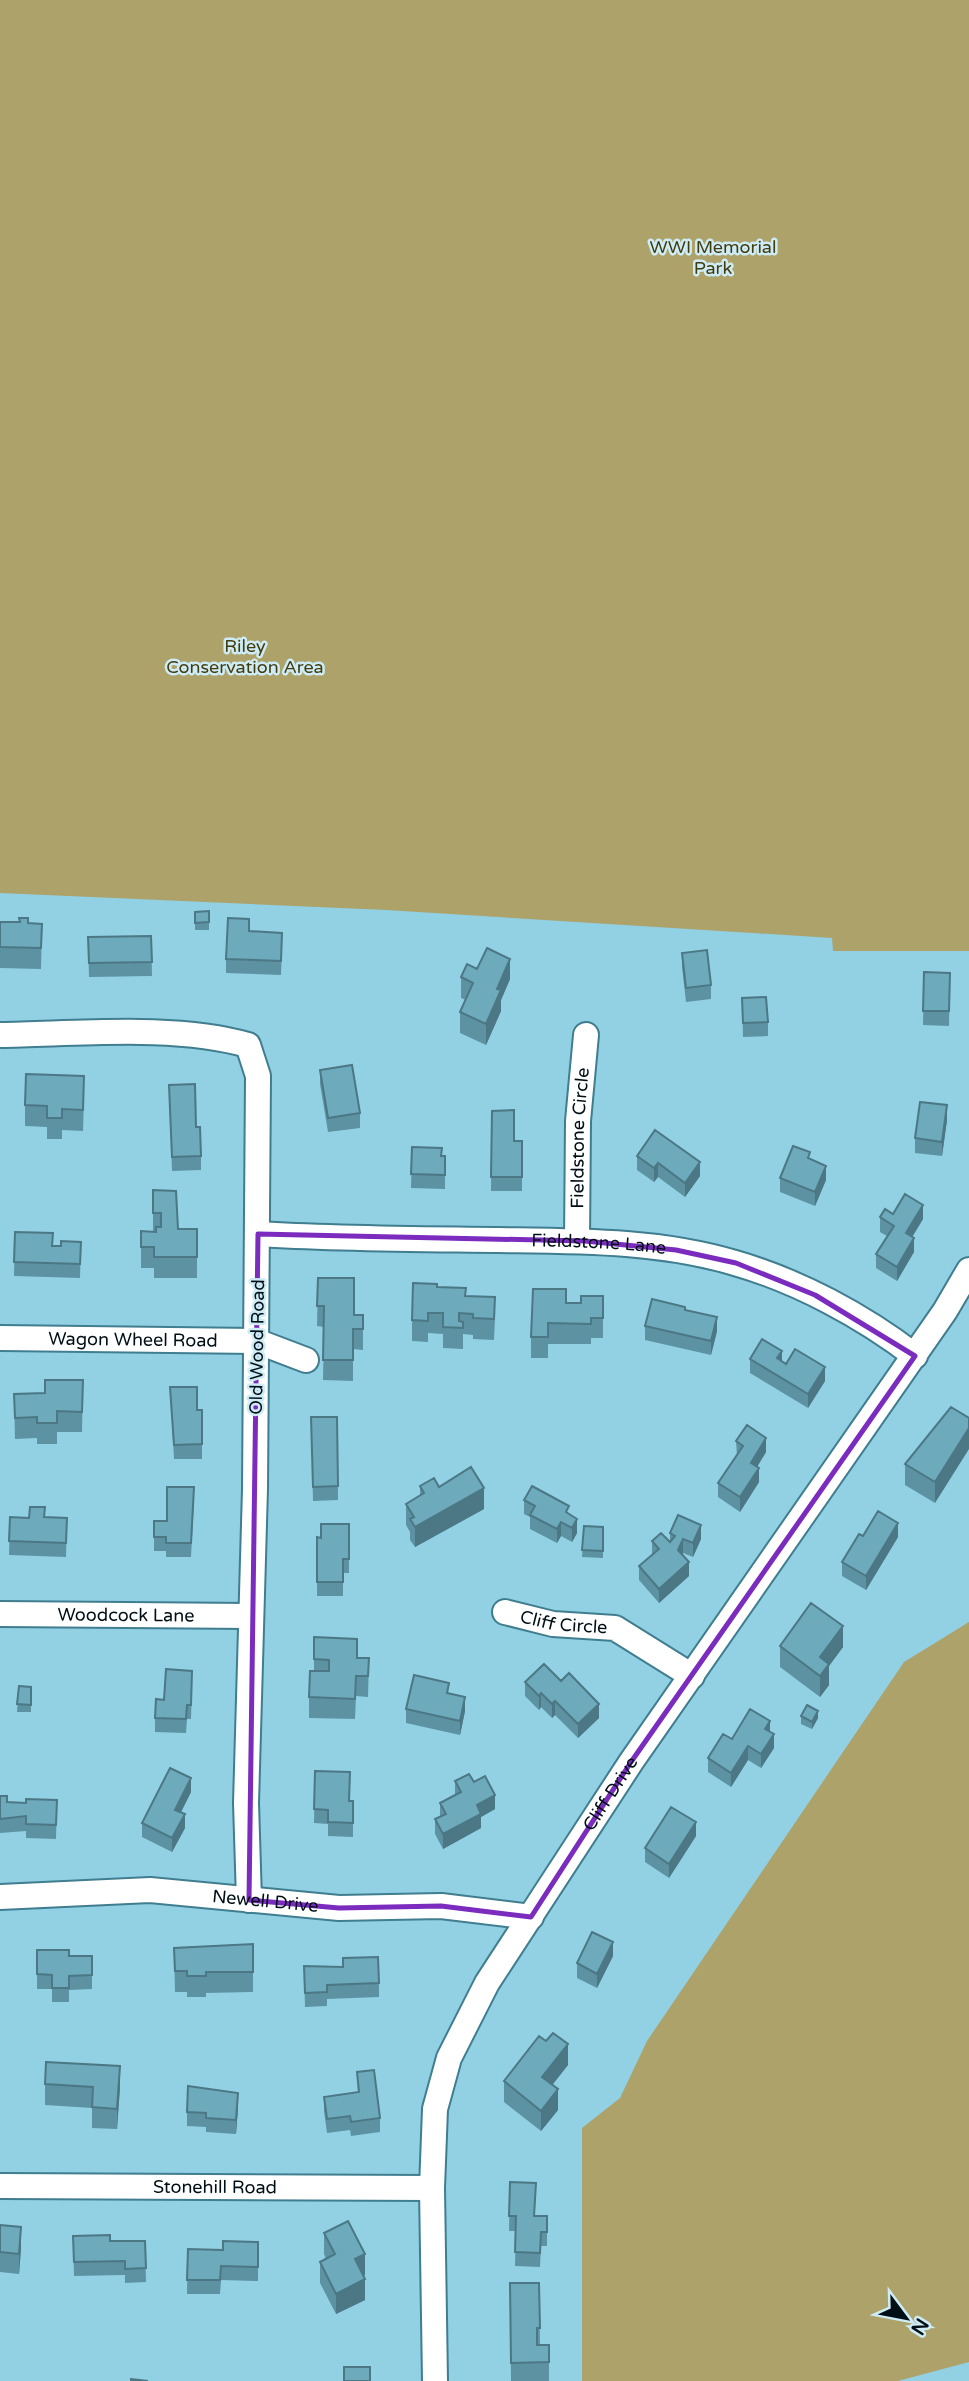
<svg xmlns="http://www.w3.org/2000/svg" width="969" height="2381" font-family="'Varela Round',sans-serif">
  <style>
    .green { fill: #ada269 }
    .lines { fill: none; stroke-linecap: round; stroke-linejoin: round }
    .street-casing { stroke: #3f7d8f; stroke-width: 28 }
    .street { stroke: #fff; stroke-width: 24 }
    .wall { fill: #5d92a2 }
    .shaded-wall { fill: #4c7784 }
    .building { fill: #6caabc; stroke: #4c7784; stroke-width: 2 }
    .marked { fill: none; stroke: #7b2cbf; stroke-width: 5; stroke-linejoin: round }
    .labels { text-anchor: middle; stroke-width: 5; stroke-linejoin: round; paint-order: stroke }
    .park-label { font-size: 18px; fill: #433b0d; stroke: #ceecf6 }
    .street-label { font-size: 18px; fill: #000f15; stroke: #ceecf6 }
  </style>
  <rect width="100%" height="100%" fill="#92d1e4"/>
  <!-- green -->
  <path class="green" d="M0,0H969V951H833L832,938L386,910L0,893Z
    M969,1622V2362L898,2381H582V2128L620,2098L647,2041L904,1662Z"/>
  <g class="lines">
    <defs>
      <g id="street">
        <path d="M0,1035C77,1034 175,1024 248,1045L258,1076L255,1489L246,1803L249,1900"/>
        <path id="s1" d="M258,1234C338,1239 417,1239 497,1240C576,1241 659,1240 735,1263C798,1281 863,1316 915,1356"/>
        <path id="s2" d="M577,1241L578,1121L586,1035"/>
        <path id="s3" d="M0,1338L256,1341L306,1360"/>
        <path id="s4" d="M505,1612L553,1624L615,1628L692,1676"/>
        <path id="s5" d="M0,1614L251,1616"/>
        <path id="s6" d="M0,1897L150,1890L339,1908L441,1906L531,1917"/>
        <path id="s7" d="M0,2186L432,2188"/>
        <path id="s8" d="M435,2381L432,2188L435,2109L449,2058L487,1983L631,1762L945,1311L969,1270"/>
      </g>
    </defs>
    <!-- street casing -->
    <use href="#street" class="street-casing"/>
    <!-- street -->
    <use href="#street" class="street"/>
  </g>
  <!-- wall -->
  <path class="wall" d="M209,911V930H195V912Z
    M0,922L42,924L41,969L0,968Z
    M151,936L152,976L89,977L88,937Z
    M282,947L281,975L226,973V959Z
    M682,953L711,985V999L686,1002L682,967Z
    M477,969L510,979L501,1000V1011L486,1045L460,1033V1012L466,1000L461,998V977Z
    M924,972L950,973L949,1026L923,1025Z
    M742,998L768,1022V1036L743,1037Z
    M320,1070L360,1113V1128L328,1132L320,1084Z
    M169,1085L196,1127L201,1156V1170L172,1171Z
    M84,1096L83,1131L62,1130V1139H47V1127L25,1126V1105Z
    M492,1111L514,1141H522V1191H491Z
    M947,1120L942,1156L915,1153V1138Z
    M412,1147L442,1156H445V1189L411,1188Z
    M637,1156L700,1176L685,1197L658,1177L654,1182L637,1170Z
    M810,1159L826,1180L815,1206L780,1192V1178Z
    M153,1190L178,1229H197V1278H154V1268H141V1231L153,1232Z
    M893,1214L923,1219L912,1237L914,1252L897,1281L876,1268V1254L887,1236L880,1232V1217Z
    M15,1232L53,1246H61L81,1242L80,1278L14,1276Z
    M318,1278L354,1315H363V1350L353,1349V1381L323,1380L324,1327L317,1326Z
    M437,1287L466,1296L495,1318L494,1340L473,1339V1335L463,1334V1349L443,1348V1334L428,1333V1342L412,1341V1320Z
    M603,1296V1338H591V1344H548V1358H531V1337L566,1303H581Z
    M685,1310L717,1331L711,1355L645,1340V1326Z
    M750,1359L782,1361L825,1381L808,1408L750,1373Z
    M83,1380L82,1432H57V1444H37V1438L15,1439L14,1394L45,1393Z
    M170,1387L197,1410H202V1459H174Z
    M951,1407L935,1503L905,1485V1464Z
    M311,1417H337L338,1500L313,1501Z
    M736,1441L766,1452L757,1467L759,1482L740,1512L718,1497V1483L737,1456Z
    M420,1486L439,1487L484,1509L415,1547L410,1540V1532L406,1525V1504L420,1495Z
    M524,1500L569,1514L577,1533L572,1542L561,1536L557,1543L530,1529V1517L524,1514Z
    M194,1501L191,1557H166V1551H154V1521H167Z
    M10,1517L67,1518L66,1557L9,1555Z
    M349,1524V1573H343V1596H317V1537L321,1538Z
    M584,1526L603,1527V1558L582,1557Z
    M670,1533L701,1539L693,1557L683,1553V1555L689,1576L659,1603L639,1580V1566L652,1555V1541L670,1542Z
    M863,1536L898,1537L866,1590L842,1576V1562Z
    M314,1637L357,1658H369L368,1697L356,1696L355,1719L309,1718V1697L314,1671Z
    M780,1646L843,1647L829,1666V1685L820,1697L780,1667Z
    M525,1682L599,1718L578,1738L555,1715L552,1718L541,1707L539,1710L525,1696Z
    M192,1685L191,1719H187L186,1733L155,1732V1718L164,1700Z
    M19,1686L31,1687V1712H17Z
    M449,1693L465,1711L460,1735L406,1723V1709Z
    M801,1716L818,1718L812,1729L801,1724Z
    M770,1732L774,1748L761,1768L748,1760L731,1787L708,1772V1758L732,1739Z
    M315,1771L349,1801H353V1837L328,1836V1824L314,1823Z
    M455,1781L474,1782L495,1809L481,1817V1828L443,1849L435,1834V1819L440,1817V1803L455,1795Z
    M191,1792L181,1812L185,1828L172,1852L142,1837V1823Z
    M0,1796L7,1802L26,1803L57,1800L56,1839L26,1838V1831L0,1833Z
    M696,1836L669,1878L645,1862V1848Z
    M253,1944V1992L206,1993V1997H187V1992H175L174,1948Z
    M37,1950L69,1956H92V1989L69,1990V2002H52V1989H37Z
    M613,1956L597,1988L577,1978V1963Z
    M304,1966L379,1983V1997L327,1999V2006L305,2007Z
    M568,2065L552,2085L558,2110L541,2131L504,2102V2081Z
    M357,2072L380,2118V2132L351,2136L350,2130L327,2133L324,2111V2097L358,2093Z
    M45,2084L120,2087L117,2129L92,2128V2108L45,2105Z
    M238,2107L236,2134L206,2132V2127L187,2126V2112Z
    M510,2182L535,2216H547V2246H541L540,2267L515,2266L516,2231H509Z
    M0,2225L21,2248L19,2274L0,2272Z
    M324,2233L365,2275L364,2276L365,2300L336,2314L320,2283V2262L326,2259L324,2254Z
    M73,2236L110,2241H145L146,2282L125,2283V2275L74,2276Z
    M258,2242V2281L221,2280L220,2294H187L188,2249L223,2250Z
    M510,2283H539L540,2345H549V2381H511Z"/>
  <!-- shaded-wall -->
  <path class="shaded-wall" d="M510,959V979L501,1000V1011L486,1045V1024L497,989Z
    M947,1105V1120L942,1156V1142Z
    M700,1162V1176L685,1197V1183Z
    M658,1163V1177L654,1182V1168Z
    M826,1166V1180L815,1206V1192Z
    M923,1205V1219L906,1247V1233Z
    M914,1238V1252L897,1281V1267Z
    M717,1317V1331L711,1355V1341Z
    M782,1351V1365L777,1358Z
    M825,1367V1381L808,1408V1394Z
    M969,1428V1449L935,1503V1482Z
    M766,1438V1452L751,1477V1463Z
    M759,1468V1482L740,1512V1497Z
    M484,1488V1509L415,1547V1527Z
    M577,1519V1533L572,1542V1528Z
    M561,1522V1536L557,1543V1529Z
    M898,1523V1537L866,1590V1576Z
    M701,1525V1539L693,1557V1543Z
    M683,1539V1553L678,1564V1550Z
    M689,1562V1576L659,1603V1589Z
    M843,1626V1647L829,1666V1685L820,1697V1657Z
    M541,1693V1707L539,1710V1696Z
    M465,1697V1711L460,1735V1721Z
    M555,1701V1715L552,1718V1704Z
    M599,1704V1718L578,1738V1724Z
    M818,1711V1718L812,1729V1722Z
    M770,1721V1735L765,1729Z
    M774,1734V1748L761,1768V1754Z
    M748,1746V1760L731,1787V1773Z
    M191,1778V1792L175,1824V1810Z
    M495,1795V1809L481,1817V1828L443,1849V1834L477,1805Z
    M185,1814V1828L172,1852V1838Z
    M696,1822V1836L669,1878V1864Z
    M613,1942V1956L597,1988V1974Z
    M568,2044V2065L542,2098V2077Z
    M120,2066V2087L117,2129V2109Z
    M558,2089V2110L541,2131V2111Z
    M238,2093V2107L236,2134V2120Z
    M21,2227V2248L19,2274V2254Z
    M365,2254V2275L355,2280V2259Z
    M365,2279V2300L336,2314V2294Z"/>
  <!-- building -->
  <path class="building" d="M209,911V922L195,923V912Z
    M19,918H28V923L42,924L41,948L0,947V922H20Z
    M228,918L249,919V931L282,933L281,961L226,959Z
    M151,936L152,962L89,963L88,937Z
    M487,948L510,959L497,989L501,990L486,1024L460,1012L473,983L461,977L467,964L477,969Z
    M707,950L711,985L686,988L682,953Z
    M924,972L950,973L949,1011H923Z
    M766,997L768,1022L743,1023L742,998Z
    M352,1065L360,1113L328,1118L320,1070Z
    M26,1074L84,1076L83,1110L62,1109V1118H47V1106L25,1105Z
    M195,1084L196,1127H200L201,1156L172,1157L169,1085Z
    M920,1102L947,1105L942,1142L915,1138Z
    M514,1110V1141H522V1177H491L492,1111Z
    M655,1130L700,1162L685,1183L658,1163L654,1168L637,1156Z
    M793,1146L810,1152L808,1158L826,1166L815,1192L780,1178Z
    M412,1147L442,1148L441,1156H445V1175L411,1174Z
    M153,1190L176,1191L178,1229H197V1257H154V1247H141V1231L156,1232V1227H161V1213H153Z
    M905,1194L923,1205L906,1233L914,1238L897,1267L876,1254L894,1226L880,1217L885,1209L893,1214Z
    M15,1232L53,1233L52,1246H61V1241L81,1242L80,1264L14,1262Z
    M318,1278H354V1315H363V1329H353V1360H323L324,1306H317Z
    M413,1283L437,1284V1287L466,1288L465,1296L495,1297L494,1319L473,1318V1314L459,1313V1321L463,1322V1328L443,1327V1313H428V1321L412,1320Z
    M533,1289H566V1303H581V1296H603V1318H591V1324L548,1323V1337H531Z
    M652,1299L685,1307V1310L717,1317L711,1341L645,1326Z
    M762,1339L782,1351L777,1358L786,1364L795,1349L825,1367L808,1394L750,1359Z
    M45,1380H83L82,1412L57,1411V1423H37V1417L15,1418L14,1394L45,1393Z
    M170,1387H197V1410H202V1444L174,1445Z
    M951,1407L969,1418V1428L935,1482L905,1464Z
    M311,1417H337L338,1486L313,1487Z
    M747,1425L766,1438L751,1463L759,1468L740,1497L718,1483L743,1446L736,1441Z
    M471,1467L484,1488L415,1527L410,1519L414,1517L406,1504L424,1493L420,1486L434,1478L439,1487Z
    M532,1486L569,1506L566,1512L577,1519L572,1528L561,1522L557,1529L530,1515L535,1506L524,1500Z
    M167,1487H194L191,1543H166V1537H154V1521H167Z
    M30,1507H45L44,1517L67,1518L66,1543L9,1541L10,1517L29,1518Z
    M878,1511L898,1523L866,1576L842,1562L859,1534L863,1536Z
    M678,1515L701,1525L693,1543L683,1539L678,1550L689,1562L659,1589L639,1566L659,1549L652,1541L661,1533L670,1542L675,1536L670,1533Z
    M321,1524H349V1559H343V1582H317V1537L321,1538Z
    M584,1526L603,1527V1551L582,1550Z
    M811,1603L843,1626L820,1657L829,1664L820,1676L780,1646Z
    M314,1637L357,1639V1658H369L368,1676H356L355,1699L309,1697L310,1671H329V1660L314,1659Z
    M544,1664L561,1681L569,1673L599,1704L578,1724L555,1701L552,1704L541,1693L539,1696L525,1682Z
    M166,1669L192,1671L191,1705H187L186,1719L155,1718L156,1699L164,1700Z
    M414,1675L449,1683L447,1693L465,1697L460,1721L406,1709Z
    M19,1686L31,1687V1705L17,1704Z
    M807,1705L818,1711L812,1722L801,1716Z
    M750,1709L770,1721L765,1729L774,1734L761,1754L748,1746L731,1773L708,1758L723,1734L732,1739Z
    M170,1768L191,1778L175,1810L185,1814L172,1838L142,1823Z
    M315,1771L350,1772L349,1801H353V1823L328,1822V1810L314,1809Z
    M469,1774L474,1782L485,1776L495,1795L477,1805L481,1814L443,1834L435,1819L446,1814L440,1803L461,1792L455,1781Z
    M0,1796H7V1802L26,1803V1799L57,1800L56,1825L26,1824V1816L0,1819Z
    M671,1807L696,1822L669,1864L645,1848Z
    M592,1932L613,1942L597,1974L577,1963Z
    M253,1944V1972H206V1976H187V1971H175L174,1948Z
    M37,1950H69V1956H92V1975L69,1976V1988H52V1975L37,1974Z
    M378,1957L379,1983L327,1985V1992L305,1993L304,1966L343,1967V1958Z
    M553,2033L568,2044L542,2077L558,2089L541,2111L504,2081L539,2036L546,2041Z
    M46,2062L120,2066L117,2109L92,2107L93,2087L45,2084Z
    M374,2070L380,2118L351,2122L350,2116L327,2119L324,2097L359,2092L357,2072Z
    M188,2086L238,2093L236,2120L206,2118V2113L187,2112Z
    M510,2182L536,2183L534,2216H547V2232H541L540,2253L515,2252L516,2216H509Z
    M348,2221L365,2254L355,2259L365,2279L336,2294L320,2262L335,2254L324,2233Z
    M0,2225L21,2227L19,2254L0,2252Z
    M110,2235V2241H145L146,2268L125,2269V2261L74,2262L73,2236Z
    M223,2241L258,2242V2267L221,2266L220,2280H187L188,2249L223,2250Z
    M510,2283H539L540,2328H537V2345H549V2362L511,2363Z
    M344,2367H370V2381H344Z
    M131,2379L148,2381H131Z"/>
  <!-- marked area -->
  <path class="marked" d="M258,1234L585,1241L676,1250L736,1263L815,1295L915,1356L631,1762L531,1917L441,1906L339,1908L249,1900Z"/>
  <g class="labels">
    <!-- park labels -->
    <g class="park-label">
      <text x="713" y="253">WWI Memorial<tspan x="713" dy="21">Park</tspan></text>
      <text x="245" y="652">Riley<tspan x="245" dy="21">Conservation Area</tspan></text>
    </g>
    <!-- street labels -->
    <g class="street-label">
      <text dy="6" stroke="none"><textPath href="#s2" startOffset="103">Fieldstone Circle</textPath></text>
      <text dy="6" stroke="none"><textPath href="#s1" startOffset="341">Fieldstone Lane</textPath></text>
      <text dy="6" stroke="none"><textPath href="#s3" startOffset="133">Wagon Wheel Road</textPath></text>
      <text transform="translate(257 1347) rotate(-89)" y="6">Old Wood Road</text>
      <text dy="6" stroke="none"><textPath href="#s5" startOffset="126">Woodcock Lane</textPath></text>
      <text dy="6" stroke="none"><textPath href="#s4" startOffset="60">Cliff Circle</textPath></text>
      <text dy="6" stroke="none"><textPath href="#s8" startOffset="635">Cliff Drive</textPath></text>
      <text dy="6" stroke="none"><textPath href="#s6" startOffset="266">Newell Drive</textPath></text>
      <text dy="6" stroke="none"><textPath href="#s7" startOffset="215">Stonehill Road</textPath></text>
    </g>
  </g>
  <!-- north arrow -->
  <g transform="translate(906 2318) rotate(122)" stroke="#ceecf6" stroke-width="5" paint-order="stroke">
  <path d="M0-5L12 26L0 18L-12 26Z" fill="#000f15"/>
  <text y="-10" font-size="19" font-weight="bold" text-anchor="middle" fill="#000f15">N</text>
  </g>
</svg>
